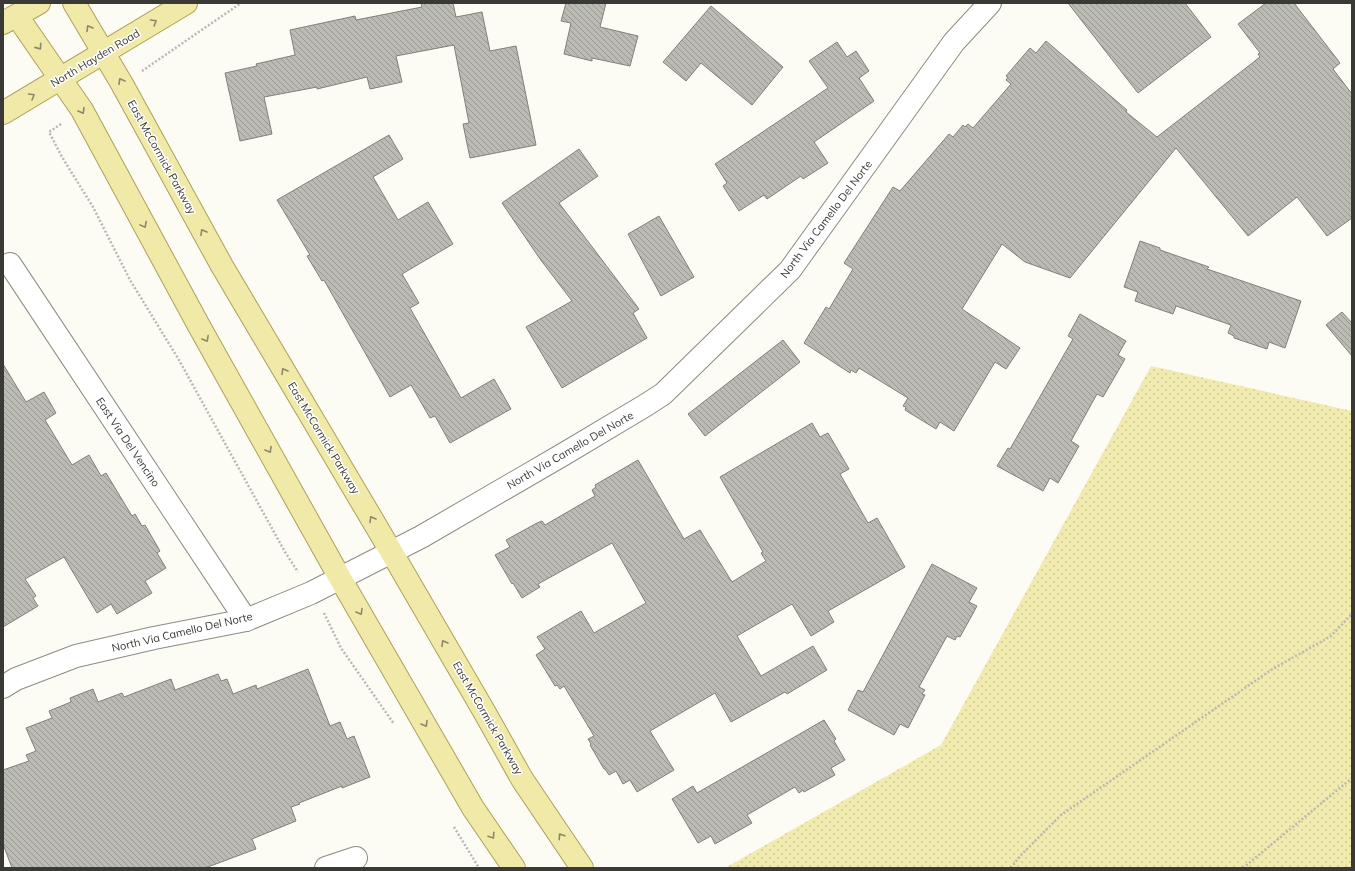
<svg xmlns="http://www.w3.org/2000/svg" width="1355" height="871" font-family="Mulish,sans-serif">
<defs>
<pattern id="grass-dots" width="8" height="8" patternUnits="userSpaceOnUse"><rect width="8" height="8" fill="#f1ebaf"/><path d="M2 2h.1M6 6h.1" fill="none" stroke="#cfca97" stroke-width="1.8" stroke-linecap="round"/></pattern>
<pattern id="building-back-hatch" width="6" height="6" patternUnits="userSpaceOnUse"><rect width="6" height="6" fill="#bbbbb4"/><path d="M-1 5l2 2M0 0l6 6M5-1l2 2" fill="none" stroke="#999993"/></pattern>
</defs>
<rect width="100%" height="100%" fill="#fcfcf5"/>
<!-- grass -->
<path fill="url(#grass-dots)" d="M1151,366L1352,411V868H725L941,745Z"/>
<!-- building -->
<g fill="url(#building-back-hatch)" stroke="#81817a">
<path d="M421,3H453L456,17L482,12L490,51L516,46L536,145L470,158L463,124L469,123L454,45L396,56L402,82L370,89L367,77L317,89V87L264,97L272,134L240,141L225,73L257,66L256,64L295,55L290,30L355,16L356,20L422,7Z"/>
<path d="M566,3H606L600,27L638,36L630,66L592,58V61L564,54L571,23L561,21Z"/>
<path d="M1068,3H1185L1211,37L1138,93Z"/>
<path d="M1266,3H1294L1340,63L1333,69L1352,94V218L1327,236L1297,197L1248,236L1176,148L1070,278L1025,262L1002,244L962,309L1020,348L1006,369L995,362L954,431L940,422L936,429L905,410L906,407L903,406L908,398L859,368L856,373L851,370L850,373L804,343L826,307L829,309L853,269L844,263L893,187L900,191L949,134L953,137L963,125L965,127L968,124L973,128L1011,84L1006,80L1008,77L1006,76L1030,48L1036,53L1046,41L1127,110L1126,112L1157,137L1260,57L1258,54L1260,53L1238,24Z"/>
<path d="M711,6L783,67L752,105L701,63L686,81L663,62Z"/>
<path d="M837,42L847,57L856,51L869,71L859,78L874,101L814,142L828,163L803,179L801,176L767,199L764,195L739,211L723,186L727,183L715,164L828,88L809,61Z"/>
<path d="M389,135L403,159L373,177L398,220L428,202L453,244L402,274L419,303L410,308L461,398L494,379L511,409L450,443L435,416L430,418L411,385L390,397L324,280L322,281L307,256L310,255L277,200Z"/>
<path d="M579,149L598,176L559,203L639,309L633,313L647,338L562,388L526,327L572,301L540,259L502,203Z"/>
<path d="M659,216L694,277L661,296L628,234Z"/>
<path d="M1140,241L1160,248V250L1209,267L1207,269L1301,301L1285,348L1269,342L1267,349L1234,338V336L1228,333L1231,325L1176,306L1173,314L1135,301L1138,292L1124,287Z"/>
<path d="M1342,312L1352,323V356L1326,325Z"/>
<path d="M1080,314L1126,341L1118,355L1125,359L1103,397L1097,394L1071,441L1079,446L1058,483L1050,478L1043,491L997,466L1008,448L1010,449L1073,339L1068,336Z"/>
<path d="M783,340L800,362L705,436L688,414Z"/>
<path d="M3,364L26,402L44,392L56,413L45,420L72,465L89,455L101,476L106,473L132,516L135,514L142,526L145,525L160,551L157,553L166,568L145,581L152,593L117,614L111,604L97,613L64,557L25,579L36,596L33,598L38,606L3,627Z"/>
<path d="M812,423L820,437L828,433L849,469L840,474L868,523L877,518L905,567L828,611L834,622L811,636L792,604L737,636L761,676L813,646L827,670L787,694L785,692L731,722L715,693L650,731L674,770L637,792L630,780L623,784L616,771L609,775L605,769H604L590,745L591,744L588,739L594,736L564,686L560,689L557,685L555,686L536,655L545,649L537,637L581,611L594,633L646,603L612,543L538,584L540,587L522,598L513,583L512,584L495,555L510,547L506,540L537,523L542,521L545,525L595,496L592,490L596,487L595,485L638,460L684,539L700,530L732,582L766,561L761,553L763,552L720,477Z"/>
<path d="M932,564L977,588L969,602L977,606L960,637L957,636L955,640L947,636L919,687L925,690L922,694L925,695L908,728L900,724L894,735L848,710L858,690L863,692Z"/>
<path d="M308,669L330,726L340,722L347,739L354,736L370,777L342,788V786L299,803L300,804L291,807L296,821L252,839L256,849L205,868H12L3,844V770L29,761L26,755L36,751L26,728L52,718L49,711L71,702L70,698L93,689L98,702L122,693L124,697L171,679L175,690L218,674L221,681L227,679L233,694L256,685L257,689Z"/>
<path d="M824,720L836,739L834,741L845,760L831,768L835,775L804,792L803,790L799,793L795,787L747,815L752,823L715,844L711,836L698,843L672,799L693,786L697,793Z"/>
</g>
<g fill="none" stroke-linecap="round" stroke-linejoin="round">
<defs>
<g id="minor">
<path d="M10,264L246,620"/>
<path d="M3,687L16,679L76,656L154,638L246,620L311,593L421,537L564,454L646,405L663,394L790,270L954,42L990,3"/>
<path d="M326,868L356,858"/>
</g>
<g id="major">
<path d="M74,3L122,84L222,266L392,553L485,713L522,779L582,868"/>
<path d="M17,16L82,110L199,326L340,578L473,808L514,868"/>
<path d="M3,23L39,3"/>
<path d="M3,113L186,3"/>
</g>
</defs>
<!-- minor casing -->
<use href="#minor" stroke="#8c8b85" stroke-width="24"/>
<!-- major casing -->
<use href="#major" stroke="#aaa25a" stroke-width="24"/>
<!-- path -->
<g stroke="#b8b8b2" stroke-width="2.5" stroke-dasharray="2 2" stroke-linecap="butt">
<path d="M142,71L241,3"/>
<path d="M61,124L49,132L62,157L93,207L130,280L179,360L285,552L298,572"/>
<path d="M324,613L341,648L394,724"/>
<path d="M454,827L479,868"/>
<path d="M1011,868L1020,856L1061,815L1271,670L1331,636L1352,614"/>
<path d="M1243,868L1352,778"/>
</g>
<!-- minor -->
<use href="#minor" stroke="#fff" stroke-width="22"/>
<!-- major -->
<use href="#major" stroke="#f1e9a7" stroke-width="22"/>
</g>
<!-- one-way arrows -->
<defs><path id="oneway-chevron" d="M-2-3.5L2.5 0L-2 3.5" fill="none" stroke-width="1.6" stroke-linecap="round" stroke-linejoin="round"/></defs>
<g stroke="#8c8869">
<use href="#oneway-chevron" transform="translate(154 22) rotate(-31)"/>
<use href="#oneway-chevron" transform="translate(89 28) rotate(-121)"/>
<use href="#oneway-chevron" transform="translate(39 47) rotate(55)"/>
<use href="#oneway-chevron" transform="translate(121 81) rotate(-120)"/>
<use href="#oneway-chevron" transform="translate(32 96) rotate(-30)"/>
<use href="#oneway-chevron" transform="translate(82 111) rotate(59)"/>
<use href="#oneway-chevron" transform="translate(144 225) rotate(62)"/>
<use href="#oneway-chevron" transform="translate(203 232) rotate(-119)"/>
<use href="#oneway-chevron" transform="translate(206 339) rotate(61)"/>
<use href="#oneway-chevron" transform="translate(284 371) rotate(-121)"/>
<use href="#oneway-chevron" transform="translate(269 450) rotate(61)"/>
<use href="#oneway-chevron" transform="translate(372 519) rotate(-121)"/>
<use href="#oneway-chevron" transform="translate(360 612) rotate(60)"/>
<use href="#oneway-chevron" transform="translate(444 643) rotate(-120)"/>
<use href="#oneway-chevron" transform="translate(425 724) rotate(60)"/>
<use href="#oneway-chevron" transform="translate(492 836) rotate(56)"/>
<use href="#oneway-chevron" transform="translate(561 836) rotate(-124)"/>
</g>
<g text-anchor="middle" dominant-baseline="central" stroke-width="3" stroke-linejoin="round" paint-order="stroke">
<!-- street labels -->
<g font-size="11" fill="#393936" stroke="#fff">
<text transform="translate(95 58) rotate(-31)">North Hayden Road</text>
<text transform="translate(162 157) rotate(61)">East McCormick Parkway</text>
<text transform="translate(826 219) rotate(-53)">North Via Camello Del Norte</text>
<text transform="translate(324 438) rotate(59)">East McCormick Parkway</text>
<text transform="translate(128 442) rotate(56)">East Via Del Vencino</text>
<text transform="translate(570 450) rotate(-30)">North Via Camello Del Norte</text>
<text transform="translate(182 632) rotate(-13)">North Via Camello Del Norte</text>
<text transform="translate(488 718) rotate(60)">East McCormick Parkway</text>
</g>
</g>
<!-- border -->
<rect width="1355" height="871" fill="none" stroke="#393936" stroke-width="8"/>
</svg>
